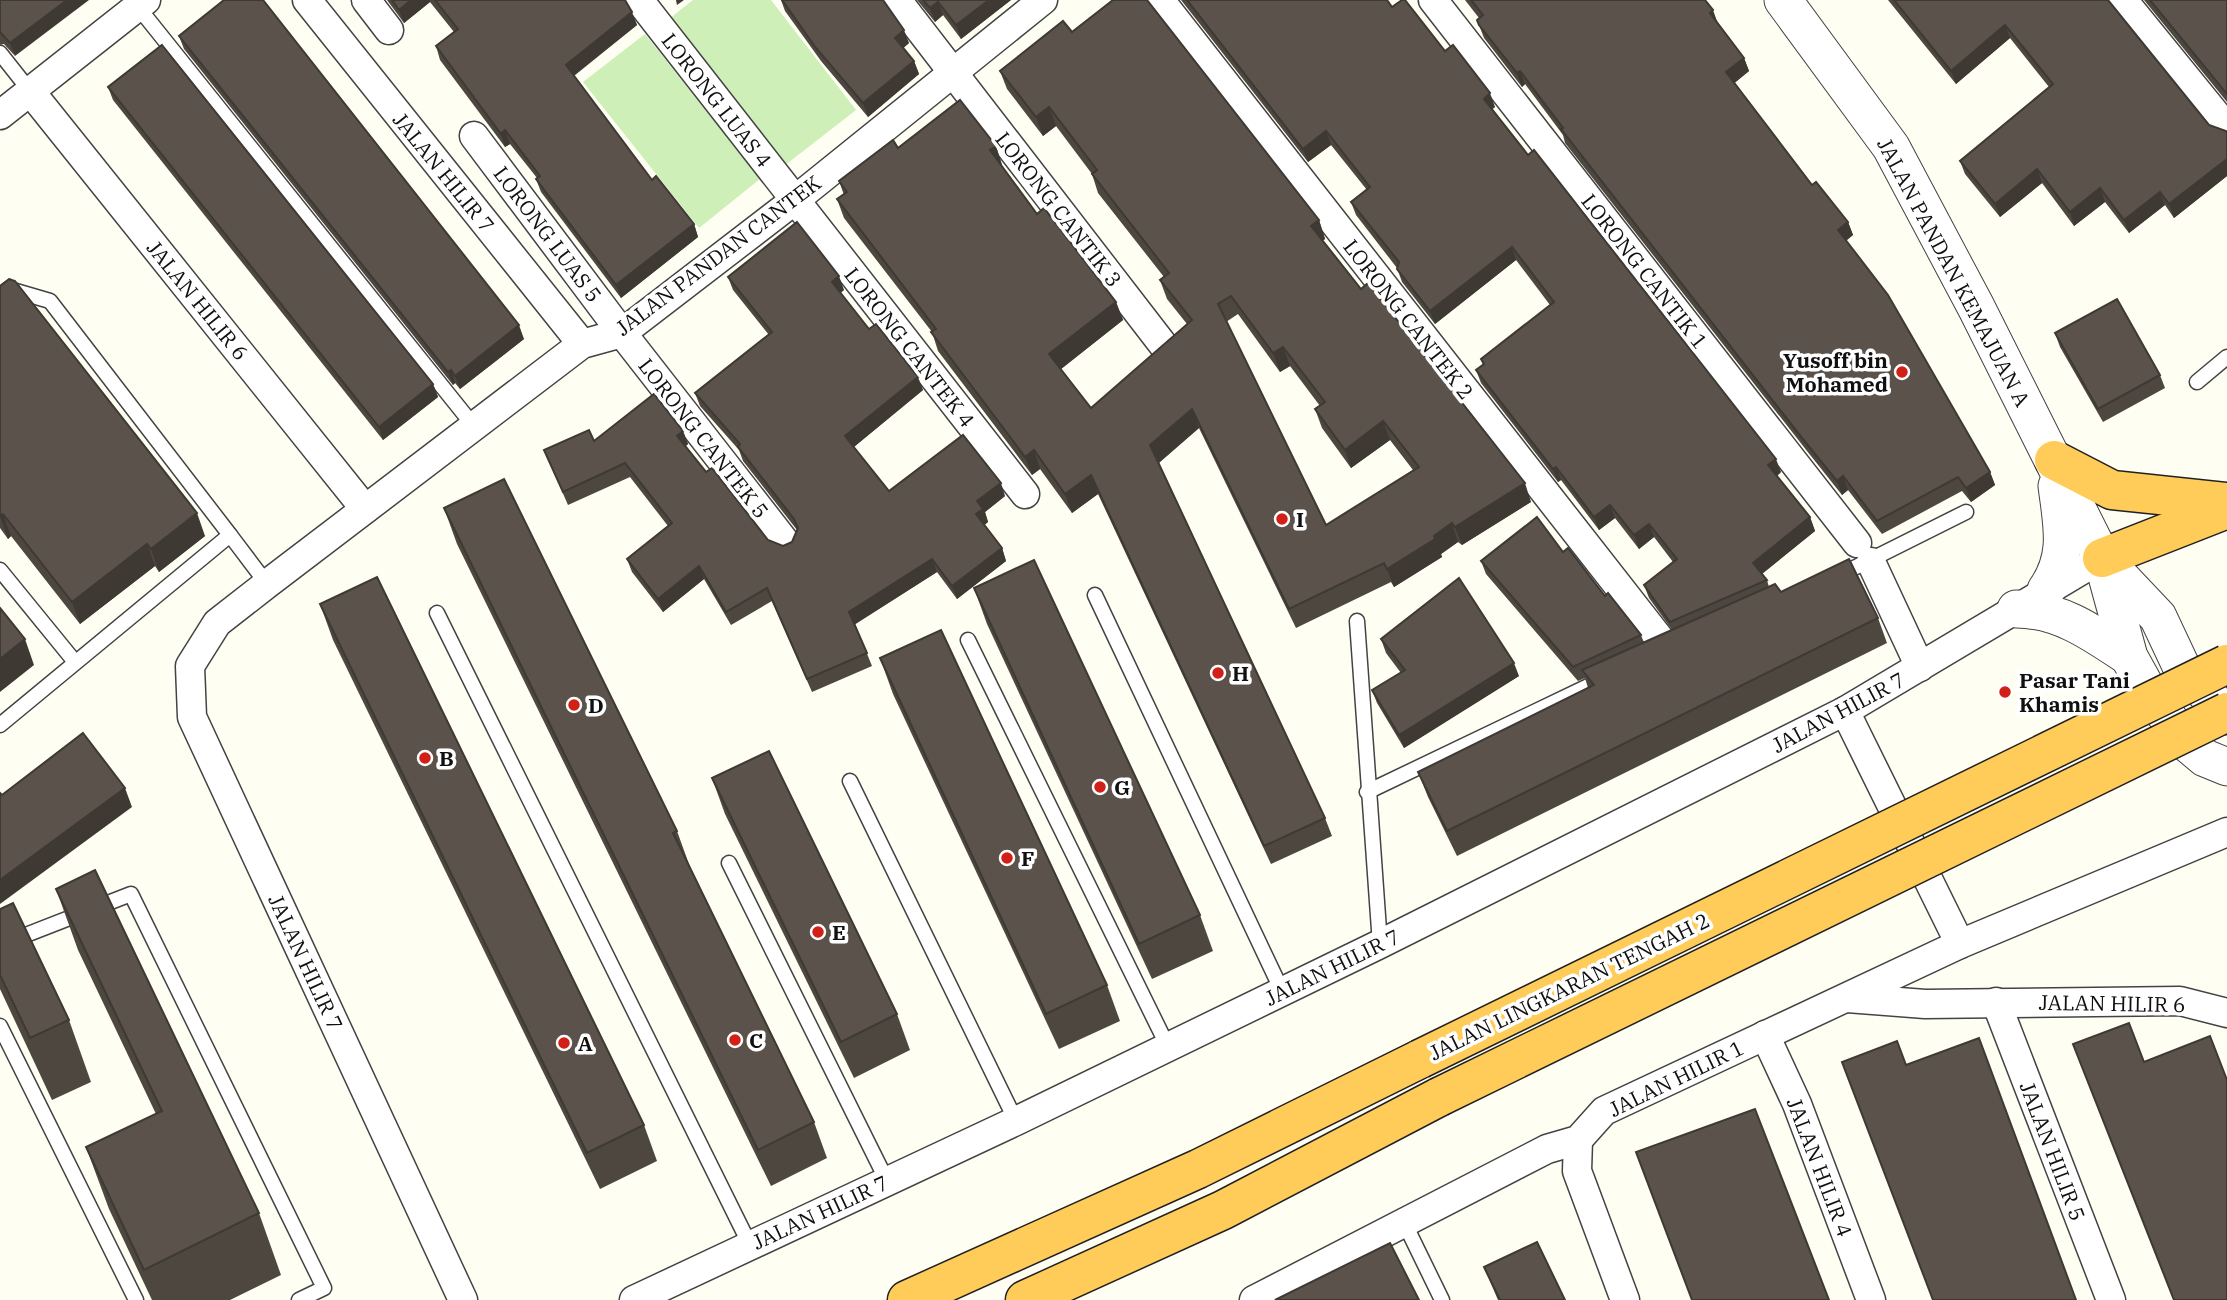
<svg xmlns="http://www.w3.org/2000/svg" width="2227" height="1300" font-family="'IBM Plex Serif',serif">
<rect width="100%" height="100%" fill="#fffef3"/>
<!-- green -->
<g fill="#ceefb7">
<path d="M693,0H771L856,110L784,166L669,19Z"/>
<path d="M645,34L760,179L699,228L583,82Z"/>
</g>
<g fill="none" stroke-linecap="round" stroke-linejoin="round">
<defs>
<g id="service">
<path d="M138,7L473,425"/>
<path d="M0,53L30,91"/>
<path d="M0,296L9,289L50,301L230,535L0,725"/>
<path d="M2197,382L2227,357"/>
<path d="M230,535L267,584"/>
<path d="M0,570L75,662"/>
<path d="M1836,577L1966,512"/>
<path d="M1095,595L1282,991"/>
<path d="M437,613L750,1245"/>
<path d="M1357,621L1380,944"/>
<path d="M968,640L1168,1047"/>
<path d="M850,781L1016,1121"/>
<path d="M1367,792L1603,679"/>
<path d="M729,863L887,1181"/>
<path d="M0,945L131,894L324,1288L299,1300"/>
<path d="M0,1026L136,1300"/>
<path d="M1404,1222L1442,1300"/>
</g>
<g id="minor">
<path d="M307,0L582,344"/>
<path d="M366,0L389,30"/>
<path d="M639,0L1025,494"/>
<path d="M897,0L1164,346"/>
<path d="M1160,0L1659,638"/>
<path d="M1433,0L1857,543"/>
<path d="M2123,0L2227,128"/>
<path d="M30,91L365,509"/>
<path d="M0,115L146,0"/>
<path d="M474,136L622,333L786,543"/>
<path d="M1871,562L1920,667"/>
<path d="M1845,711L1960,944"/>
<path d="M1847,998L1925,1004L2180,1001L2227,1013"/>
<path d="M1996,1002L2111,1300"/>
<path d="M1765,1035L1797,1104L1871,1300"/>
<path d="M1578,1140L1577,1171L1625,1300"/>
<path d="M463,1300L192,717L190,666L217,623L267,584L582,344L622,333L795,200L1043,0"/>
<path d="M634,1300L1016,1121L1380,944L1845,711L2102,558"/>
<path d="M1254,1300L1547,1149L1578,1140L1604,1111L1960,944L2227,832"/>
</g>
<g id="tertiary">
<path d="M1783,0L1891,147L1976,307L2102,558L2129,657L2149,693L2187,743L2205,758L2227,767"/>
<path d="M2105,561L2158,617L2181,666L2227,716"/>
<path d="M2046,590C2070,556 2062,525 2057,486"/>
<path d="M2016,609C2060,609 2093,633 2129,657"/>
</g>
<g id="trunk">
<path d="M2054,460L2112,490L2227,502"/>
<path d="M2102,558L2227,509"/>
<path d="M907,1300L1198,1169L1420,1059"/>
<path d="M1025,1300L1223,1210L1439,1097"/>
</g>
</defs>
<!-- service casing -->
<use href="#service" stroke="#434343" stroke-width="17"/>
<!-- minor casing -->
<use href="#minor" stroke="#434343" stroke-width="31"/>
<!-- tertiary casing -->
<use href="#tertiary" stroke="#434343" stroke-width="39"/>
<!-- trunk casing -->
<use href="#trunk" stroke="#212121" stroke-width="41"/>
<!-- service -->
<use href="#service" stroke="#fff" stroke-width="14"/>
<!-- minor -->
<use href="#minor" stroke="#fff" stroke-width="28"/>
<!-- tertiary -->
<use href="#tertiary" stroke="#fff" stroke-width="37"/>
<!-- trunk -->
<use href="#trunk" stroke="#ffcc5a" stroke-width="38"/>
<defs>
<g id="trunk-bridge">
<path d="M1420,1059L2227,664"/>
<path d="M1439,1097L2227,712"/>
</g>
</defs>
<!-- trunk-bridge casing -->
<use href="#trunk-bridge" stroke="#212121" stroke-width="41" stroke-linecap="butt"/>
<!-- trunk-bridge -->
<use href="#trunk-bridge" stroke="#ffcc5a" stroke-width="38"/>
</g>
<!-- wall -->
<g fill="#4d4740" fill-rule="evenodd">
<path d="M0,0L15,56L4,44L0,45Z"/>
<path d="M387,0H625L637,25L574,76L652,180L694,224L698,237L621,298L541,192L536,179L537,178L510,144L505,147L440,60L436,46L454,32L430,2L404,23Z"/>
<path d="M781,0H883L909,43L903,48L914,61L919,74L868,117L821,61L785,11Z"/>
<path d="M917,0H1011L961,39L943,15L935,22Z"/>
<path d="M1181,0H1387L1392,7L1445,51L1495,107L1492,109L1781,472L1777,476L1810,517L1815,531L1762,574L1767,580L1769,587L1781,592L1878,618L1887,643L1457,856L1428,797L1418,772L1588,688L1585,678L1578,681L1486,574L1481,561L1563,552L1641,635L1644,643L1672,630L1649,598L1644,585L1673,562L1654,537L1639,549L1615,518L1599,530L1561,480L1558,482L1481,383L1476,370L1483,365L1481,359L1550,305L1516,260L1435,324L1402,282L1397,268L1356,215L1351,202L1367,190L1331,145L1308,162Z"/>
<path d="M1465,0H1705L1718,24L1744,58L1749,71L1734,83L1812,185L1848,222L1853,235L1846,241L1990,472L1995,485L1971,502L1962,491L1882,534L1848,490L1842,495L1807,451L1565,143L1563,135L1525,84L1522,87L1484,38L1479,25V18Z"/>
<path d="M1888,0H2108L2209,125L2227,133V176L2174,218L2165,205L2129,233L2105,202L2074,226L2042,183L2000,217L1965,174L1960,161L2049,87L2010,38L1956,84Z"/>
<path d="M2144,0H2227V102Z"/>
<path d="M1072,32L1319,220L1325,239L1322,241L1531,502L1462,545L1458,542L1441,554L1442,557L1394,587L1391,582L1296,628L1199,428L1159,463L1325,818L1332,836L1271,864L1098,494L1072,513L1040,469L1032,475L938,351L932,332L844,218L837,199L844,195L839,181L898,148L996,146L1002,165L1001,166L1037,214L1116,302L1123,320L1061,369L1091,408L1187,324L1167,299L1160,280L1164,277L1098,193L1092,174L1056,126L1043,136L1007,89L1000,71ZM1238,314L1280,372L1290,366L1320,406L1315,409L1322,428L1351,468L1390,440L1413,470L1326,525L1226,322Z"/>
<path d="M179,36L524,339L460,389L455,383L453,385L184,49Z"/>
<path d="M108,87L433,384L438,397L383,440L113,100Z"/>
<path d="M728,277L844,290L840,293L869,329L923,390L854,447L889,491L1005,496L985,512L988,522L984,525L1002,548L1006,561L957,599L937,572L855,624L872,666L812,692L772,601L731,625L704,579L663,612L632,572L627,559L668,526L630,477L568,505L544,450L594,441L683,431L688,444L686,446L706,472L768,540L783,546L792,542L797,530L743,461L739,450L700,406L695,393L769,335L733,290Z"/>
<path d="M0,286L205,536L159,572L155,566L80,624L11,536L8,539L0,528Z"/>
<path d="M2055,333L2160,375L2165,388L2103,422L2060,347Z"/>
<path d="M444,508L677,831L690,867L814,1122L827,1158L771,1186L457,544Z"/>
<path d="M974,588L1200,915L1213,951L1152,979L987,624Z"/>
<path d="M320,604L644,1125L657,1161L600,1189L333,640Z"/>
<path d="M1381,639L1519,676L1404,748L1377,703L1372,690L1401,673L1386,653Z"/>
<path d="M880,658L1107,985L1120,1021L1059,1049L893,694Z"/>
<path d="M712,778L897,1014L910,1050L854,1078L725,814Z"/>
<path d="M56,889L259,1213L281,1275L230,1300H152L109,1209L86,1147L156,1114L78,950Z"/>
<path d="M0,909L69,1020L91,1082L52,1100L0,989Z"/>
<path d="M1484,1267L1565,1300H1498Z"/>
</g>
<!-- shaded-wall -->
<g fill="#3f3934">
<path d="M67,0H89L15,56L10,43Z"/>
<path d="M411,0H430V2L404,23L399,10Z"/>
<path d="M676,0H684L677,5Z"/>
<path d="M989,0H1011L961,39L956,25Z"/>
<path d="M938,2L943,15L935,22L930,8Z"/>
<path d="M1713,10L1718,24L1710,13Z"/>
<path d="M632,12L637,25L570,78L566,65Z"/>
<path d="M2005,25L2010,38L1956,84L1951,71Z"/>
<path d="M904,30L909,43L900,51L895,38Z"/>
<path d="M1744,58L1749,71L1731,86L1726,72Z"/>
<path d="M914,61L919,74L868,117L863,103Z"/>
<path d="M1520,71L1525,84L1522,87L1517,73Z"/>
<path d="M1490,93L1495,107L1489,112L1484,99Z"/>
<path d="M1049,107L1056,126L1043,136L1036,117Z"/>
<path d="M505,130L510,144L505,147L501,134Z"/>
<path d="M1326,131L1331,145L1308,162L1303,149Z"/>
<path d="M996,146L1002,165L996,169L990,150Z"/>
<path d="M2227,159V176L2174,218L2169,204Z"/>
<path d="M2037,169L2042,183L2000,217L1995,204Z"/>
<path d="M2100,188L2105,202L2074,226L2070,212Z"/>
<path d="M2160,192L2165,205L2129,233L2124,220Z"/>
<path d="M1319,220L1325,239L1317,245L1311,226Z"/>
<path d="M1848,222L1853,235L1842,243L1838,230Z"/>
<path d="M694,224L698,237L621,298L616,285Z"/>
<path d="M1512,247L1516,260L1435,324L1430,311Z"/>
<path d="M839,276L844,290L837,296L832,282Z"/>
<path d="M1116,302L1123,320L1056,373L1049,354Z"/>
<path d="M519,325L524,339L460,389L455,376Z"/>
<path d="M1283,347L1290,366L1280,372L1273,353Z"/>
<path d="M451,370L455,383L453,385L448,372Z"/>
<path d="M918,377L923,390L850,450L845,436Z"/>
<path d="M433,384L438,397L383,440L379,427Z"/>
<path d="M1192,409L1199,428L1157,464L1150,445Z"/>
<path d="M1383,421L1390,440L1351,468L1345,450Z"/>
<path d="M683,431L688,444L682,449L677,436Z"/>
<path d="M1034,450L1040,469L1032,475L1025,457Z"/>
<path d="M1776,459L1781,472L1773,479L1768,465Z"/>
<path d="M1556,467L1561,480L1558,482L1553,469Z"/>
<path d="M1990,472L1995,485L1971,502L1966,488Z"/>
<path d="M1091,475L1098,494L1072,513L1065,494Z"/>
<path d="M1843,476L1848,490L1842,495L1837,481Z"/>
<path d="M1001,483L1005,496L985,512L988,522L981,528L976,514L977,501Z"/>
<path d="M1525,483L1531,502L1462,545L1455,527Z"/>
<path d="M1610,505L1615,518L1599,530L1594,517Z"/>
<path d="M197,513L205,536L159,572L151,549Z"/>
<path d="M3,514L11,536L8,539L0,516Z"/>
<path d="M1810,517L1815,531L1758,577L1753,563Z"/>
<path d="M1452,523L1458,542L1441,554L1442,557L1394,587L1387,569Z"/>
<path d="M1649,524L1654,537L1639,549L1634,535Z"/>
<path d="M147,544L155,566L80,624L72,602Z"/>
<path d="M1002,548L1006,561L957,599L952,586Z"/>
<path d="M932,559L937,572L854,625L849,612Z"/>
<path d="M699,566L704,579L663,612L658,599Z"/>
<path d="M25,639L34,665L0,692V659Z"/>
<path d="M1514,663L1519,676L1404,748L1399,735Z"/>
<path d="M125,788L132,807L0,904V880Z"/>
</g>
<!-- building -->
<g fill="#5a524b" stroke="#3f3934" stroke-width="2" fill-rule="evenodd">
<path d="M0,0H67L10,43L0,32Z"/>
<path d="M224,0H263L519,325L455,376L451,370L448,372L179,36Z"/>
<path d="M392,0H411L399,10Z"/>
<path d="M435,0H625L632,12L566,65L652,180L656,176L694,224L616,285L536,179L540,176L505,130L501,134L436,46L458,29Z"/>
<path d="M782,0H883L904,30L895,38L914,61L863,103L816,48Z"/>
<path d="M923,0H989L956,25L938,2L930,8Z"/>
<path d="M1113,0H1147L1319,220L1311,226L1361,289L1368,283L1525,483L1455,527L1452,523L1434,536L1435,539L1387,569L1384,563L1289,609L1192,409L1150,445L1325,818L1264,846L1091,475L1065,494L1034,450L1025,457L931,332L936,329L837,199L847,192L839,181L893,140L898,148L960,100L996,146L990,150L1037,214L1044,208L1116,302L1049,354L1091,408L1192,320L1160,280L1169,273L1092,174L1097,170L1049,107L1036,117L1000,71L1063,21L1072,32ZM1231,296L1273,353L1283,347L1325,402L1315,409L1345,450L1383,421L1419,467L1326,525L1218,304Z"/>
<path d="M1187,0H1387L1392,7L1402,0H1405L1445,51L1453,45L1490,93L1484,99L1528,155L1534,150L1776,459L1768,465L1810,517L1753,563L1767,580L1670,622L1644,585L1677,559L1649,524L1634,535L1610,505L1594,517L1556,467L1553,469L1476,370L1484,364L1481,359L1554,302L1512,247L1430,311L1397,269L1399,262L1351,202L1370,187L1326,131L1303,149Z"/>
<path d="M1471,0H1705L1713,10L1710,13L1744,58L1726,72L1812,185L1816,182L1848,222L1838,230L1888,295L1990,472L1966,488L1958,477L1877,521L1843,476L1837,481L1802,438L1561,129L1563,128L1520,71L1517,73L1479,25L1477,20L1483,15Z"/>
<path d="M1894,0H2108L2209,125L2226,131L2227,133V159L2169,204L2160,192L2124,220L2100,188L2070,212L2037,169L1995,204L1960,161L2053,84L2005,25L1951,71Z"/>
<path d="M2150,0H2227V94Z"/>
<path d="M162,45L433,384L379,427L108,87Z"/>
<path d="M797,222L839,276L832,282L869,329L876,324L918,377L845,436L889,491L963,435L1001,483L977,501L983,509L976,514L1002,548L952,586L932,559L849,612L867,653L807,679L767,588L726,612L699,566L658,599L627,559L672,523L625,463L563,492L544,450L589,430L594,441L654,394L683,431L677,436L706,472L712,468L768,540L783,546L792,542L798,528L794,519L738,447L740,444L695,393L772,332L728,277Z"/>
<path d="M9,279L15,281L197,513L151,549L147,544L72,602L3,514L0,516V286Z"/>
<path d="M2117,299L2160,375L2098,409L2055,333Z"/>
<path d="M504,479L677,831L673,833L814,1122L758,1150L444,508Z"/>
<path d="M1537,517L1563,552L1568,548L1605,596L1608,593L1641,635L1573,667L1481,561Z"/>
<path d="M1849,559L1878,618L1447,831L1418,772L1594,685L1582,670L1775,584L1781,592Z"/>
<path d="M1034,560L1200,915L1139,944L974,588Z"/>
<path d="M377,577L644,1125L587,1153L320,604Z"/>
<path d="M1459,578L1514,663L1399,735L1372,690L1405,670L1381,639Z"/>
<path d="M0,608L25,639L0,659Z"/>
<path d="M941,630L1107,985L1046,1014L880,658Z"/>
<path d="M83,733L125,788L0,880V793L2,795Z"/>
<path d="M769,751L897,1014L841,1042L712,778Z"/>
<path d="M95,870L259,1213L144,1270L86,1147L162,1111L56,889Z"/>
<path d="M13,903L69,1020L30,1038L0,975V909Z"/>
<path d="M2129,1023L2144,1062L2210,1036L2227,1080V1300H2174L2073,1044Z"/>
<path d="M1979,1038L2076,1300H1933L1842,1062L1897,1041L1906,1065Z"/>
<path d="M1755,1109L1829,1300H1692L1636,1152Z"/>
<path d="M1537,1242L1565,1300H1500L1484,1267Z"/>
<path d="M1390,1243L1419,1300H1275Z"/>
</g>
<!-- markers -->
<g fill="#d12017" stroke="#fff" stroke-width="2.5">
<circle cx="1902" cy="372" r="7"/>
<circle cx="1282" cy="519" r="7"/>
<circle cx="1218" cy="673" r="7"/>
<circle cx="2005" cy="692" r="7"/>
<circle cx="574" cy="705" r="7"/>
<circle cx="425" cy="758" r="7"/>
<circle cx="1100" cy="787" r="7"/>
<circle cx="1007" cy="858" r="7"/>
<circle cx="818" cy="932" r="7"/>
<circle cx="735" cy="1040" r="7"/>
<circle cx="564" cy="1043" r="7"/>
</g>
<g text-anchor="middle" dominant-baseline="central" stroke-width="7" stroke-linejoin="round" paint-order="stroke">
<!-- street labels -->
<g font-size="21" fill="#101010" stroke="#fff">
<text transform="translate(717 100) rotate(52)">LORONG LUAS 4</text>
<text transform="translate(444 172) rotate(51)">JALAN HILIR 7</text>
<text transform="translate(1059 209) rotate(52)">LORONG CANTIK 3</text>
<text transform="translate(548 234) rotate(53)">LORONG LUAS 5</text>
<text transform="translate(718 255) rotate(-37)">JALAN PANDAN CANTEK</text>
<text transform="translate(1645 271) rotate(52)">LORONG CANTIK 1</text>
<text transform="translate(1954 272) rotate(62)">JALAN PANDAN KEMAJUAN A</text>
<text transform="translate(198 300) rotate(51)">JALAN HILIR 6</text>
<text transform="translate(1409 319) rotate(52)">LORONG CANTEK 2</text>
<text transform="translate(910 347) rotate(52)">LORONG CANTEK 4</text>
<text transform="translate(704 438) rotate(52)">LORONG CANTEK 5</text>
<text transform="translate(1838 712) rotate(-28)">JALAN HILIR 7</text>
<text transform="translate(306 962) rotate(65)">JALAN HILIR 7</text>
<text transform="translate(1332 967) rotate(-26)">JALAN HILIR 7</text>
<text transform="translate(1569 986) rotate(-26)">JALAN LINGKARAN TENGAH 2</text>
<text transform="translate(2112 1003) rotate(1)">JALAN HILIR 6</text>
<text transform="translate(1676 1078) rotate(-26)">JALAN HILIR 1</text>
<text transform="translate(2053 1151) rotate(69)">JALAN HILIR 5</text>
<text transform="translate(1820 1167) rotate(69)">JALAN HILIR 4</text>
<text transform="translate(820 1212) rotate(-25)">JALAN HILIR 7</text>
</g>
<!-- poi labels -->
<g font-size="21" font-weight="bold" fill="#101010" stroke="#fff" text-anchor="start">
<text x="1888" y="360" text-anchor="end">Yusoff bin<tspan x="1888" dy="24">Mohamed</tspan></text>
<text x="1296" y="519">I</text>
<text x="1232" y="673">H</text>
<text x="2019" y="680">Pasar Tani<tspan x="2019" dy="24">Khamis</tspan></text>
<text x="588" y="705">D</text>
<text x="439" y="758">B</text>
<text x="1114" y="787">G</text>
<text x="1021" y="858">F</text>
<text x="832" y="932">E</text>
<text x="749" y="1040">C</text>
<text x="578" y="1043">A</text>
</g>
</g>
</svg>
